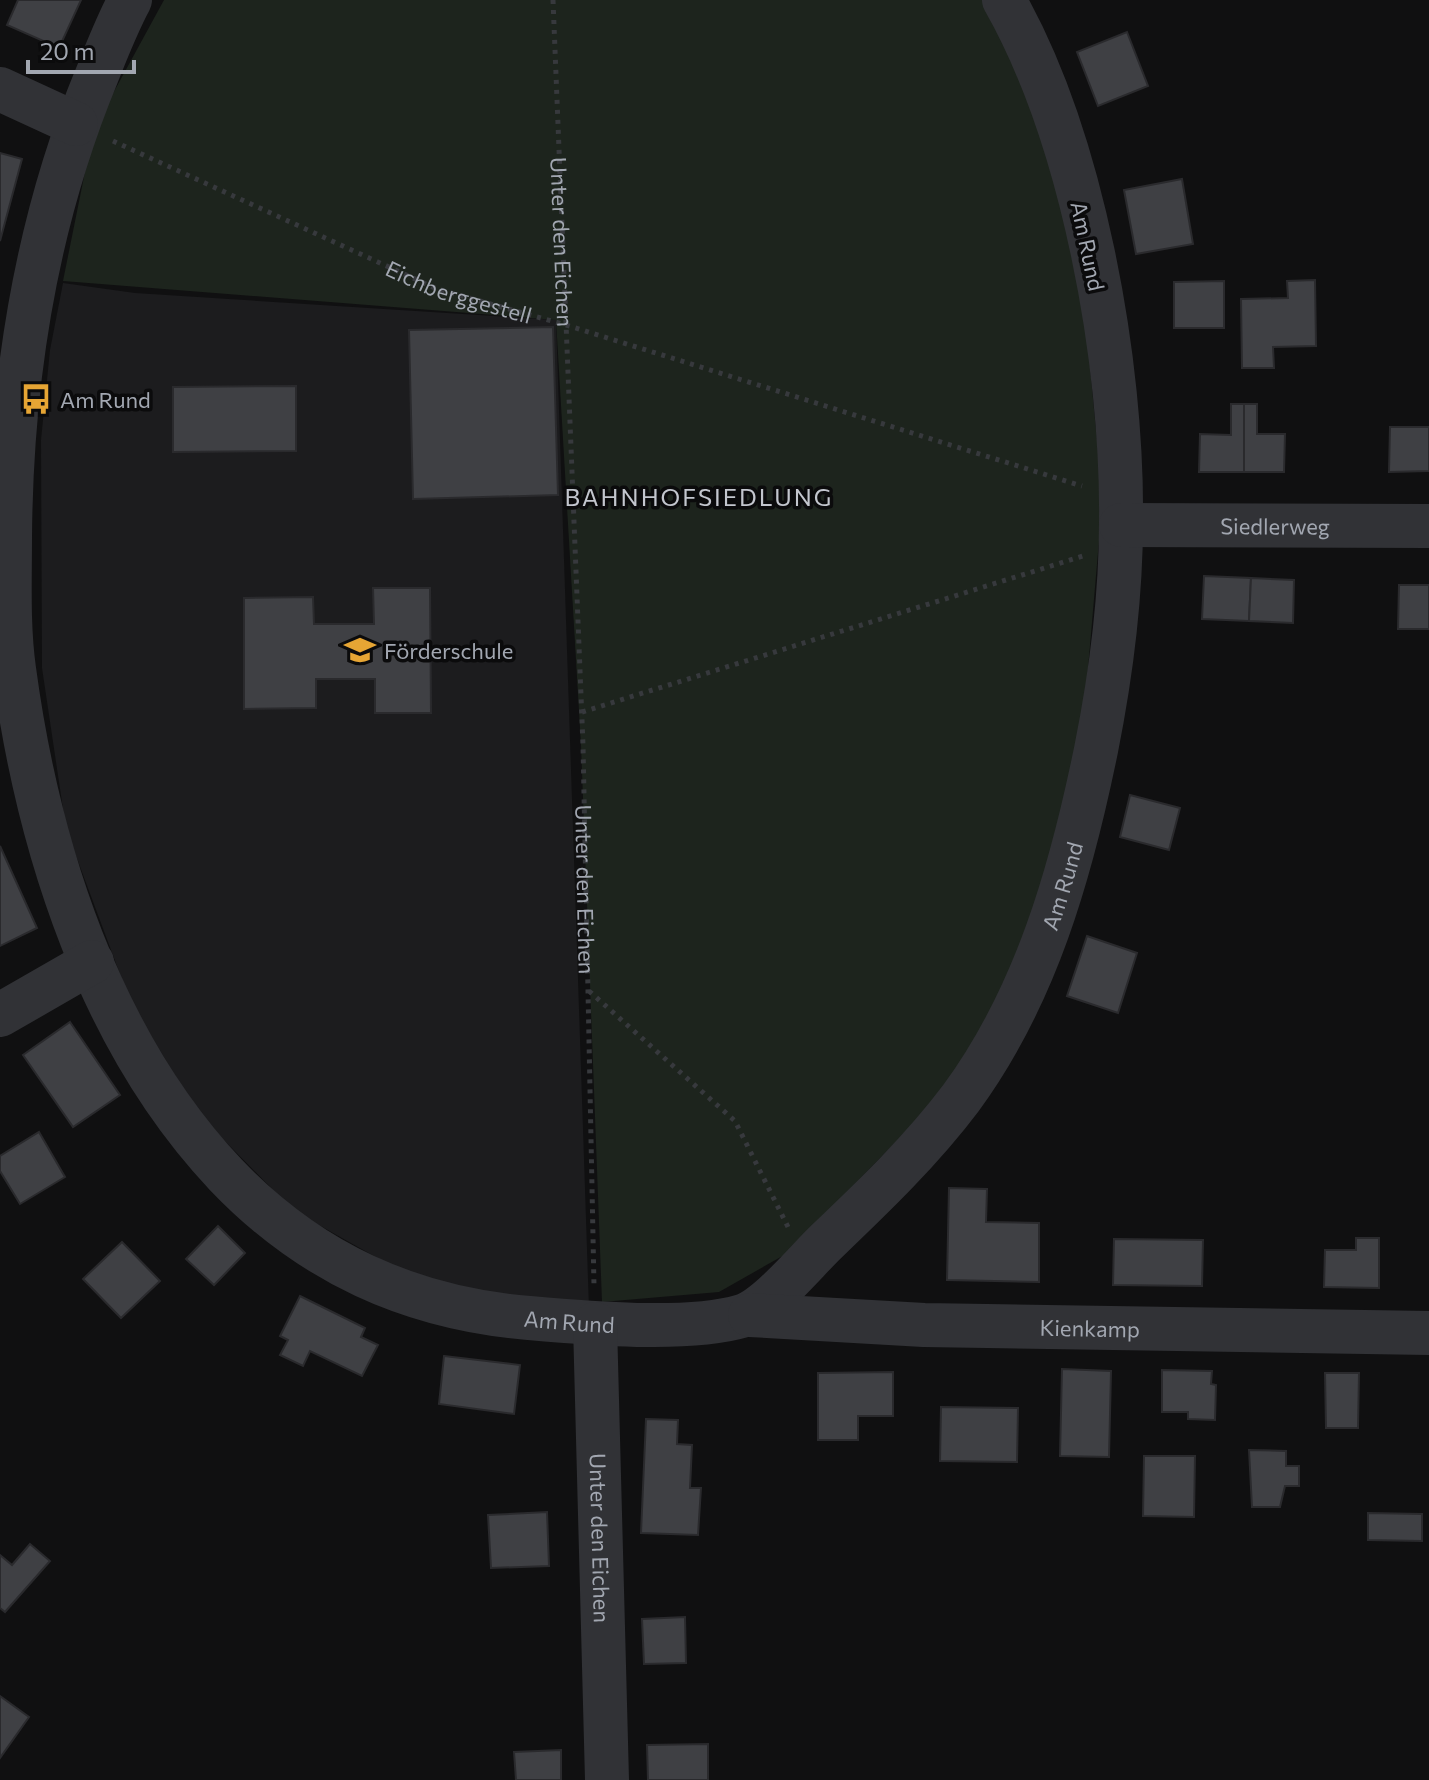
<svg xmlns="http://www.w3.org/2000/svg" width="1429" height="1780" font-family="Commissioner,sans-serif">
<rect width="100%" height="100%" fill="#101011"/>
<!-- built -->
<path fill="#1c1c1e" d="M63,283L135,293L556,320L589,1309L422,1283L294,1211L199,1115L130,1001L66,829L42,668L41,440L50,350Z"/>
<!-- green -->
<path fill="#1d241d" d="M164,0H982L1008,44L1059,187L1086,325L1099,462L1100,529L1084,715L1038,905L1009,975L971,1048L928,1109L786,1254L719,1292L602,1302L581,745L556,320L63,281L89,152L105,108Z"/>
<!-- building -->
<g fill="#3f4044" stroke="#2a2a2d" stroke-width="2">
<path d="M18,0H81L59,48L7,25Z"/>
<path d="M1127,32L1148,86L1098,106L1077,52Z"/>
<path d="M0,153L22,159L0,241Z"/>
<path d="M1182,179L1193,244L1136,254L1124,190Z"/>
<path d="M1315,280L1316,346L1273,347L1274,368H1242L1241,299L1288,298L1287,281Z"/>
<path d="M1224,281V328H1174V282Z"/>
<path d="M553,327L558,495L413,499L409,330Z"/>
<path d="M296,386V451L173,452V387Z"/>
<path d="M1231,404H1244V472H1199L1200,434L1231,435Z"/>
<path d="M1244,404H1257V434H1285L1284,472H1244Z"/>
<path d="M1390,427H1429V471L1389,472Z"/>
<path d="M1204,576L1251,578L1249,621L1202,619Z"/>
<path d="M1251,578L1294,580L1293,623L1249,621Z"/>
<path d="M1399,585H1429V629H1398Z"/>
<path d="M373,588H430L431,713H375V679H316V708L244,709V598L313,597L314,624H374Z"/>
<path d="M1130,795L1180,808L1169,850L1120,837Z"/>
<path d="M0,846L37,928L0,946Z"/>
<path d="M1087,936L1137,953L1118,1013L1067,996Z"/>
<path d="M70,1022L120,1095L73,1127L23,1055Z"/>
<path d="M39,1132L65,1177L20,1204L0,1171V1156Z"/>
<path d="M949,1188L987,1189L986,1222L1039,1223V1282L947,1280Z"/>
<path d="M218,1226L245,1253L214,1285L186,1259Z"/>
<path d="M1356,1238H1379V1288L1324,1287L1325,1250H1356Z"/>
<path d="M1114,1239L1203,1240L1202,1286L1113,1285Z"/>
<path d="M122,1242L160,1281L121,1318L83,1279Z"/>
<path d="M300,1296L365,1328L361,1337L378,1345L362,1376L310,1351L303,1366L280,1355L288,1340L280,1336Z"/>
<path d="M444,1356L520,1365L514,1414L439,1404Z"/>
<path d="M1062,1369L1111,1371L1109,1457L1060,1456Z"/>
<path d="M1162,1370L1212,1371L1211,1384L1216,1385L1215,1420L1188,1419V1412H1162Z"/>
<path d="M893,1372V1416H858V1440H818V1373Z"/>
<path d="M1325,1373H1359L1358,1428H1326Z"/>
<path d="M941,1407L1018,1408L1017,1462L940,1461Z"/>
<path d="M646,1419L678,1420L677,1444L692,1445L690,1488H701L698,1535L641,1533Z"/>
<path d="M1249,1450L1286,1451V1466H1299V1486H1285L1280,1507H1252Z"/>
<path d="M1144,1456H1195L1194,1517L1143,1516Z"/>
<path d="M547,1512L549,1566L491,1568L488,1515Z"/>
<path d="M1368,1513L1422,1514V1541L1368,1540Z"/>
<path d="M30,1544L50,1561L5,1612L0,1608V1555L12,1565Z"/>
<path d="M685,1617L686,1663L644,1664L642,1619Z"/>
<path d="M0,1696L29,1717L0,1758Z"/>
<path d="M708,1744V1780H648L647,1745Z"/>
<path d="M561,1750V1780H516L514,1752Z"/>
</g>
<g fill="none" stroke-linecap="round" stroke-linejoin="round">
<!-- path -->
<g stroke="#37393d" stroke-width="5" stroke-dasharray="4 6" stroke-linecap="butt">
<path id="s1" d="M553,0L583,745L594,1286"/>
<path id="s2" d="M113,141L437,289L566,325L1082,486"/>
<path d="M582,712L1083,556"/>
<path d="M589,991L735,1121L788,1227"/>
</g>
<!-- minor -->
<g stroke="#313236" stroke-width="44">
<path id="s3" d="M130,0C117,24 107,50 97,75C36,222 11,379 10,538C10,581 8,626 14,669C38,848 100,1042 226,1175C310,1263 410,1308 529,1318C586,1323 688,1332 742,1316C768,1308 805,1262 827,1241C873,1197 922,1150 961,1098C1036,996 1071,872 1096,750C1111,675 1121,599 1121,522C1123,362 1083,139 1004,0"/>
<path d="M0,89L76,124"/>
<path id="s4" d="M1121,525L1429,526"/>
<path d="M0,1015L92,962"/>
<path id="s5" d="M750,1315L924,1325L1429,1333"/>
<path id="s6" d="M595,1324L607,1780"/>
</g>
</g>
<!-- icons -->
<defs>
<symbol id="bus-bare" viewBox="-9 -9 18 18"><path d="M-5-6H5V4H4V6H2V4H-2V6H-4V4H-5ZM-3.5-4V0h7V-4ZM-3.5 1.2v1.5H-2V1.2ZM2 1.2v1.5H3.5V1.2Z" fill="#e6a534" stroke="#0b0b0c" stroke-width="2.5" paint-order="stroke"/></symbol>
<symbol id="school-bare" viewBox="-9 -9 18 18"><path d="M0-5L7-2L0 1L-7-2ZM-4 1L0 2.5L4 1V4Q0 6-4 4Z" fill="#e6a534" stroke="#0b0b0c" stroke-width="2.5" paint-order="stroke"/></symbol>
</defs>
<g fill-rule="evenodd">
<use href="#bus-bare" x="14" y="377" width="44" height="44"/>
<use href="#school-bare" x="338" y="628" width="44" height="44"/>
</g>
<g text-anchor="middle" dominant-baseline="central" stroke-width="7" stroke-linejoin="round" paint-order="stroke">
<!-- street labels -->
<g font-size="22" fill="#a2a7b1" stroke="#0b0b0c">
<text stroke="none"><textPath href="#s1" startOffset="242">Unter den Eichen</textPath></text>
<text transform="translate(1088 246) rotate(78)">Am Rund</text>
<text stroke="none"><textPath href="#s2" startOffset="378">Eichberggestell</textPath></text>
<text stroke="none"><textPath href="#s4" startOffset="154">Siedlerweg</textPath></text>
<text stroke="none"><textPath href="#s3" startOffset="2348">Am Rund</textPath></text>
<text stroke="none"><textPath href="#s1" startOffset="890">Unter den Eichen</textPath></text>
<text stroke="none"><textPath href="#s3" startOffset="1628">Am Rund</textPath></text>
<text stroke="none"><textPath href="#s5" startOffset="340">Kienkamp</textPath></text>
<text stroke="none"><textPath href="#s6" startOffset="214">Unter den Eichen</textPath></text>
</g>
<!-- poi labels -->
<g font-size="22" fill="#a2a7b1" stroke="#0b0b0c" text-anchor="start">
<text x="60" y="399">Am Rund</text>
<text x="384" y="650">Förderschule</text>
</g>
<!-- neighbourhood labels -->
<g font-size="24" letter-spacing="2" fill="#c3c6ce" stroke="#0b0b0c">
<text x="699" y="496">BAHNHOFSIEDLUNG</text>
</g>
</g>
<!-- scale -->
<path d="M28 60v12h106v-12" fill="none" stroke="#a2a7b1" stroke-width="4"/>
<text x="40" y="60" font-size="24" fill="#a2a7b1" stroke="#0b0b0c" stroke-width="6" paint-order="stroke">20 m</text>
</svg>
